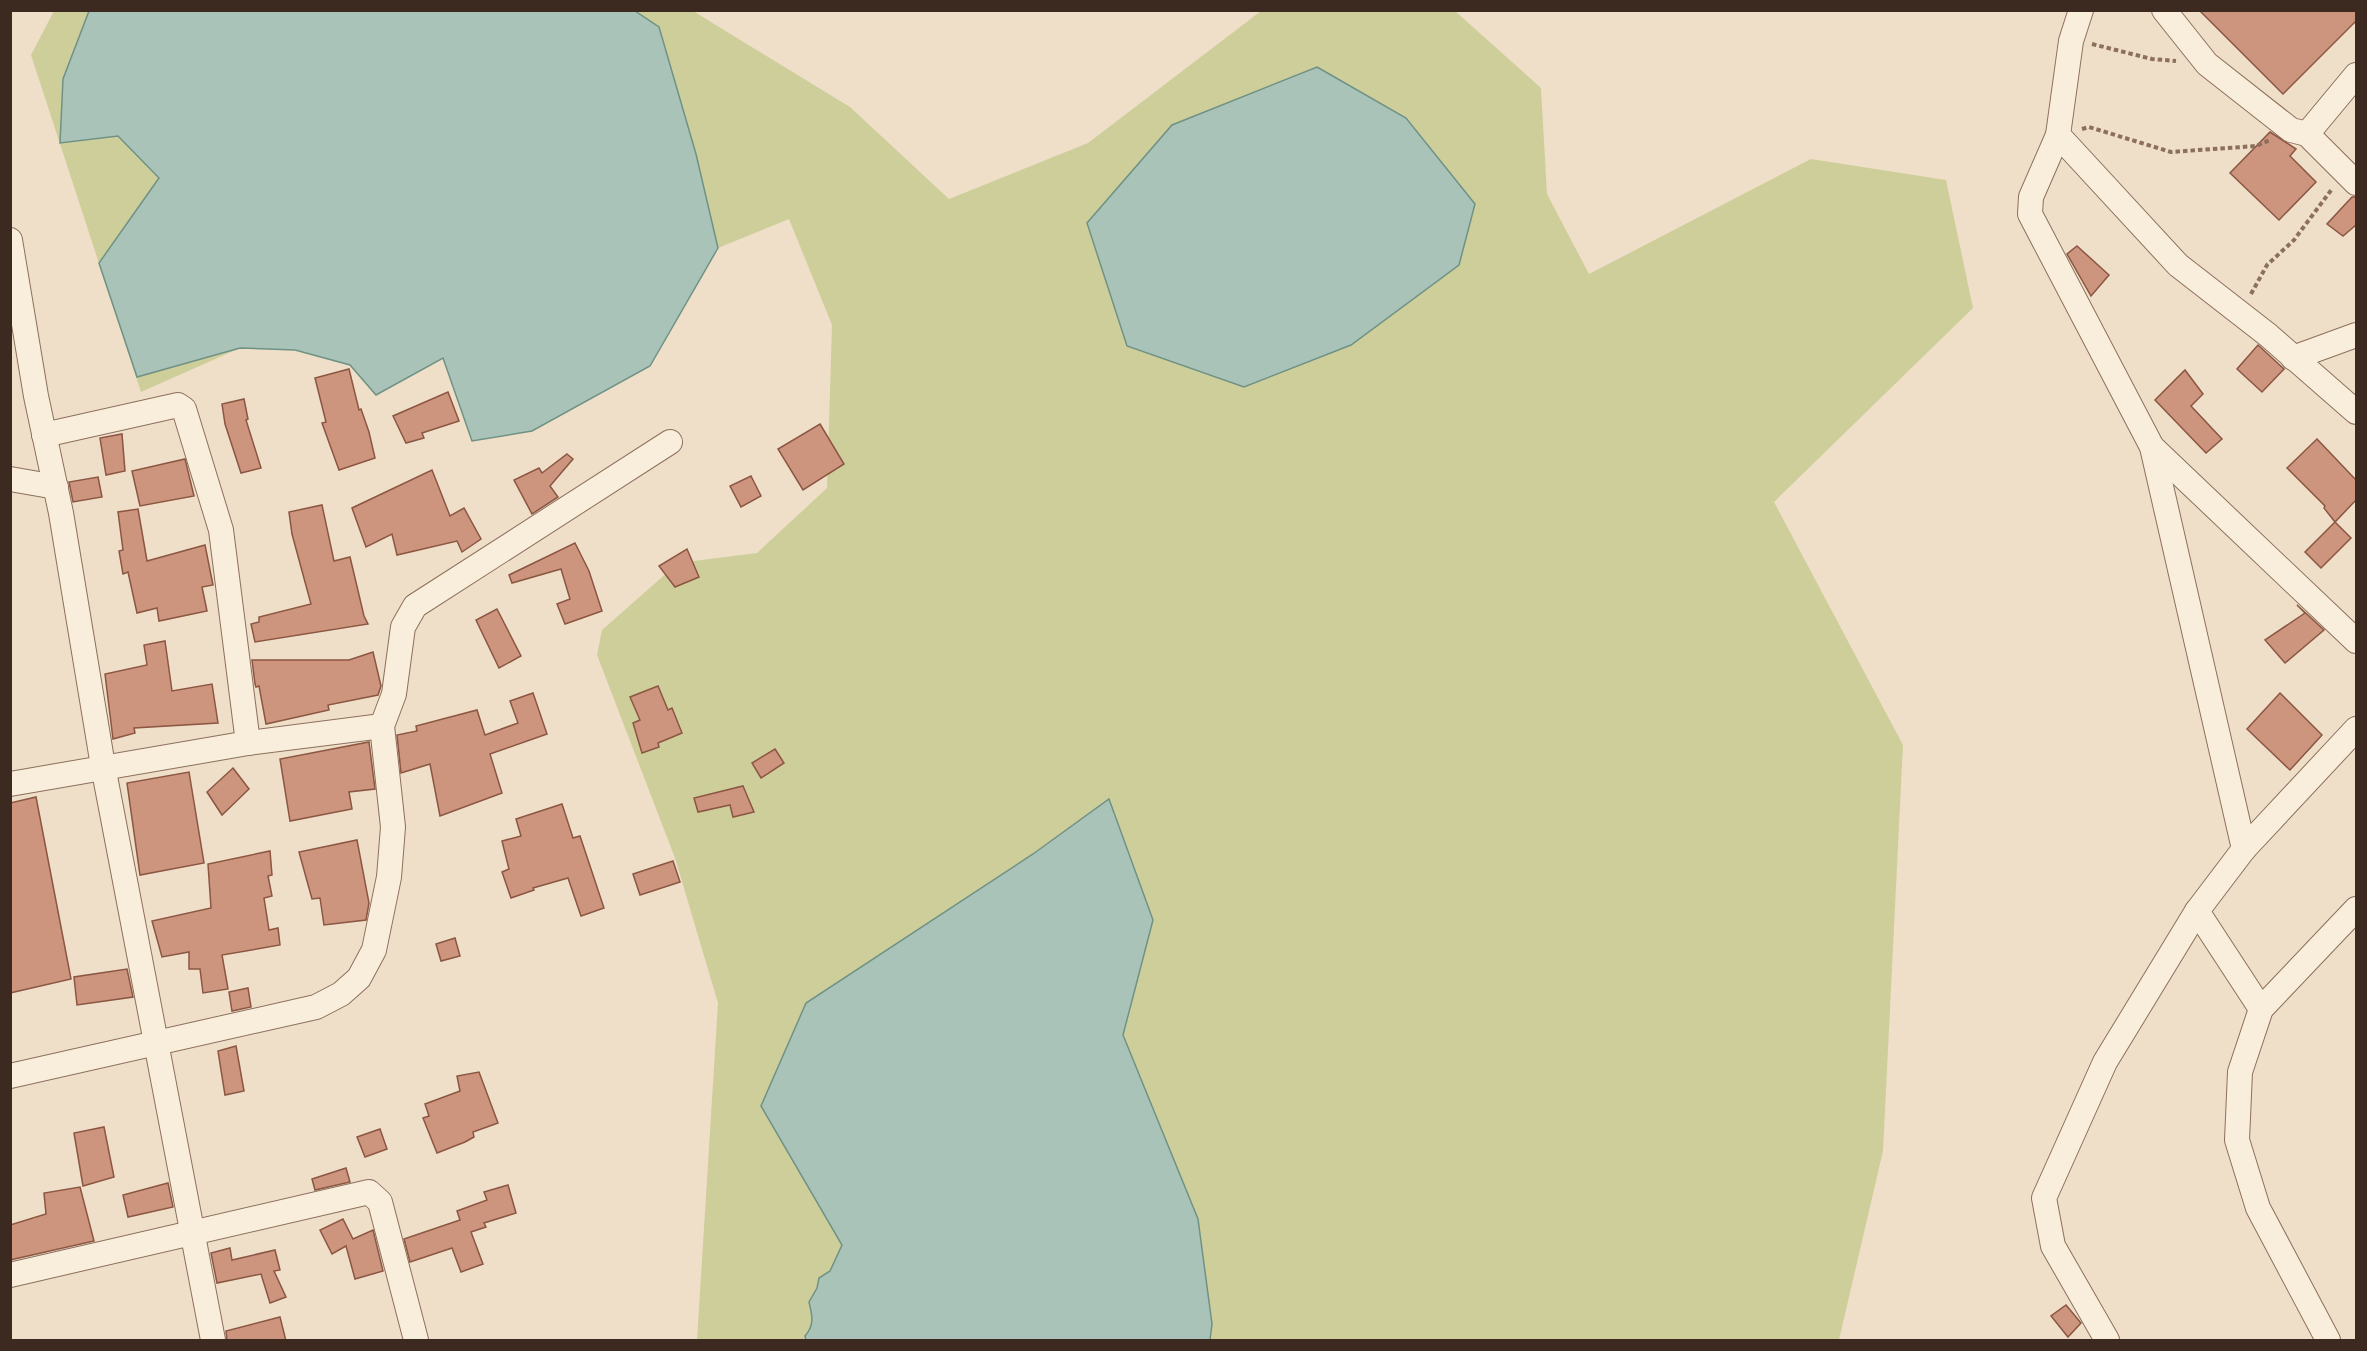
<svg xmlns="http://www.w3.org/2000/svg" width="2367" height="1351" font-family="Bitter,serif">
<rect width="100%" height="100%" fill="#efdfc8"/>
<!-- green -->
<path fill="#cece9b" d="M54,11H693L850,107L949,199L1088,143L1261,11H1455L1541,88L1547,194L1589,274L1811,159L1946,180L1973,308L1774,502L1903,745L1883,1151L1839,1340H697L718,1003L675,858L597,655L602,630L678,563L757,553L827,488L832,325L789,219L718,248L650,366L532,431L472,441L443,358L376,395L350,365L295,350L240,348L141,392L31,55Z"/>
<!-- water -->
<g fill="#a9c3b8" stroke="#6f9285" stroke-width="1.5">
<path d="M89,11H635L659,27L696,154L718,248L650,366L532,431L472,441L443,358L376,395L350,365L295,350L240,348L137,377L99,263L159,178L118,136L60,143L63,79Z"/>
<path d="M1317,67L1406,118L1475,204L1459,265L1351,345L1244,387L1127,346L1087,223L1172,125Z"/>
<path d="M1109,799L1153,920L1123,1035L1198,1219L1212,1324L1210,1340H806L805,1336C815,1325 812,1315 809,1302L817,1288L819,1278L830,1271L842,1245L761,1106L806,1003L1033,854Z"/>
</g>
<!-- building -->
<g fill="#cd957e" stroke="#8b5642" stroke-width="1.5">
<path d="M2199,10H2356V21L2283,94Z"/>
<path d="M2270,132L2296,149L2290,156L2316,182L2279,220L2230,173Z"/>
<path d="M2352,197H2356V225L2343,236L2327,224Z"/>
<path d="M2077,246L2109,275L2091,296L2067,254Z"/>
<path d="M2258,345L2284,369L2262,392L2237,369Z"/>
<path d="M349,369L359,410L361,409L369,432L375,458L339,470L322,423L326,422L315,378Z"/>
<path d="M2185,370L2203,394L2191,406L2222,439L2206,453L2155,400Z"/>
<path d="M448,392L459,421L422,433L424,438L406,443L393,416Z"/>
<path d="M244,399L248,419L246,420L261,468L241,473L225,424L222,404Z"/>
<path d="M820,424L844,464L803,490L778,449Z"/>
<path d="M122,434L125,471L106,475L100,438Z"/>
<path d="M2317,439L2356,480V500L2335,522L2324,508L2325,506L2287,468Z"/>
<path d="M567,454L573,459L550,486L558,497L532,514L514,480L539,468L542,473Z"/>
<path d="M185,459L194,496L140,506L132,471Z"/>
<path d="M432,470L450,516L464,508L481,539L462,552L457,541L397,555L392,534L366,547L352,508Z"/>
<path d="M751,476L761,496L741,507L730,486Z"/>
<path d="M98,477L102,497L73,502L69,482Z"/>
<path d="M322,505L334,561L350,557L364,616L368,624L255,642L251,624L259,622V617L311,604L292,534L289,512Z"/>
<path d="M138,509L147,561L205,545L213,585L202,587L207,611L159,621L157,608L137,613L128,572L123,574L119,551L123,550L118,512Z"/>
<path d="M2335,522L2351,538L2321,568L2305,552Z"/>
<path d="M575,543L589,571L602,611L565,624L557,604L570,599L561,569L512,583L509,575Z"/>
<path d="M687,549L699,577L675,587L659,566Z"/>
<path d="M2297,605L2324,630L2285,663L2265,640L2305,613Z"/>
<path d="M497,609L521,656L499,668L476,620Z"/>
<path d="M165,641L172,691L212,684L218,723L134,728L135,733L113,739L105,674L147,665L144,645Z"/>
<path d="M373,652L381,686L378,695L328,705L329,710L266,724L259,686L256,687L255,684L252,660H349Z"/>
<path d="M658,686L668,710L672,708L682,733L658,743L659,747L642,753L633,723L640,720L630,697Z"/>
<path d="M533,693L547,734L490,754L502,793L440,816L430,764L401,773L397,735L417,731L416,726L477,710L485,735L518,723L510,701Z"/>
<path d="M2280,693L2322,735L2290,770L2247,729Z"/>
<path d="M369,742L375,789L349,792L352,809L290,821L280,759Z"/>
<path d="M775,749L784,763L761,778L752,763Z"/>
<path d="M233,768L249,789L222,815L207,792Z"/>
<path d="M189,772L204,863L140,875L127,783Z"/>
<path d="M743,786L754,812L733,817L730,805L698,812L694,798Z"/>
<path d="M36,797L71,979L10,993V803Z"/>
<path d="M562,804L573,838L580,836L604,908L581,916L568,878L533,888L534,890L511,898L502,872L509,869L502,841L521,836L516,819Z"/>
<path d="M357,840L369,903L366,920L324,925L320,898L312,899L299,852Z"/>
<path d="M270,851L272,875L268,876L272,896L264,898L269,930L278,928L280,945L222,955L228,989L203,993L200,969H189V952L162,957L152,921L211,908L208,864Z"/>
<path d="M673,861L680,882L640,895L633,874Z"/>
<path d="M455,938L460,956L441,961L436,944Z"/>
<path d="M127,969L133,997L77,1005L74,977Z"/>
<path d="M248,988L251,1007L232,1011L229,992Z"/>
<path d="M236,1046L244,1091L225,1095L218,1051Z"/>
<path d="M479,1072L498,1123L473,1132L474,1137L465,1142L437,1153L423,1118L429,1116L425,1104L460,1091L457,1076Z"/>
<path d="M104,1127L114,1177L83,1186L74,1133Z"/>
<path d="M380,1129L387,1149L365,1157L357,1137Z"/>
<path d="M346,1168L350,1182L315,1190L312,1179Z"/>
<path d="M168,1183L173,1207L128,1217L123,1195Z"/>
<path d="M508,1185L516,1213L484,1223L486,1227L471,1232L483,1264L461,1272L452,1248L410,1262L404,1239L460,1220L457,1211L487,1200L484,1192Z"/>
<path d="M80,1187L94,1241L10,1260V1225L46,1214L44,1193Z"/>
<path d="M343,1219L353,1239L373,1230L383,1271L355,1279L346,1246L332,1254L320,1230Z"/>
<path d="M230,1248L232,1260L275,1250L280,1270L274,1271L286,1297L270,1303L261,1274L217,1283L211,1253Z"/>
<path d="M2066,1305L2081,1323L2068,1337L2051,1316Z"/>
<path d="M280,1317L286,1341H227L226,1331Z"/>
</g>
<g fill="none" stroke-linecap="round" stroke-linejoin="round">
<defs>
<g id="minor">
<path d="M2081,10L2071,41L2058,135L2178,265L2268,335L2356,412"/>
<path d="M2164,10L2207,64L2291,130L2307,134L2356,183"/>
<path d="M2307,134L2356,75"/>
<path d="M2058,135L2031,197L2030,214L2152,447L2244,849"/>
<path d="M10,240L36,396L61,513L103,766L213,1340"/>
<path d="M2293,358L2356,335"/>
<path d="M44,435L178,405L184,409L221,530L248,743"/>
<path d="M2152,447L2356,641"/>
<path d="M10,479L56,487"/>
<path d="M10,784L248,743L382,726"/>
<path d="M2197,911L2261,1009"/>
<path d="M10,1076L316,1007L341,994L359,978L374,950L389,877L393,827L382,726L394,694L403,627L415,606L670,442"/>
<path d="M10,1275L369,1192L380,1202L416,1340"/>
<path d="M2107,1340L2053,1246L2044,1198L2105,1062L2197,911L2244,849L2356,729"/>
<path d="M2328,1340L2258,1208L2237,1140L2240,1072L2261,1009L2356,909"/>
</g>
</defs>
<!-- minor casing -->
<use href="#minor" stroke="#8c705c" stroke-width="26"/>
<!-- path -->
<g stroke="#8c705c" stroke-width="4" stroke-dasharray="4.5 3" stroke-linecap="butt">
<path d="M2092,44L2152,59L2176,61"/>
<path d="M2082,129L2089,127L2171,152L2256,146L2270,140"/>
<path d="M2251,294L2267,265L2294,240L2332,189"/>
</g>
<!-- minor -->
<use href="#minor" stroke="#f9eddc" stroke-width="24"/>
</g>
<!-- border -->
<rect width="2367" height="1351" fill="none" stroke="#3c2a20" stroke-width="24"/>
</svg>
